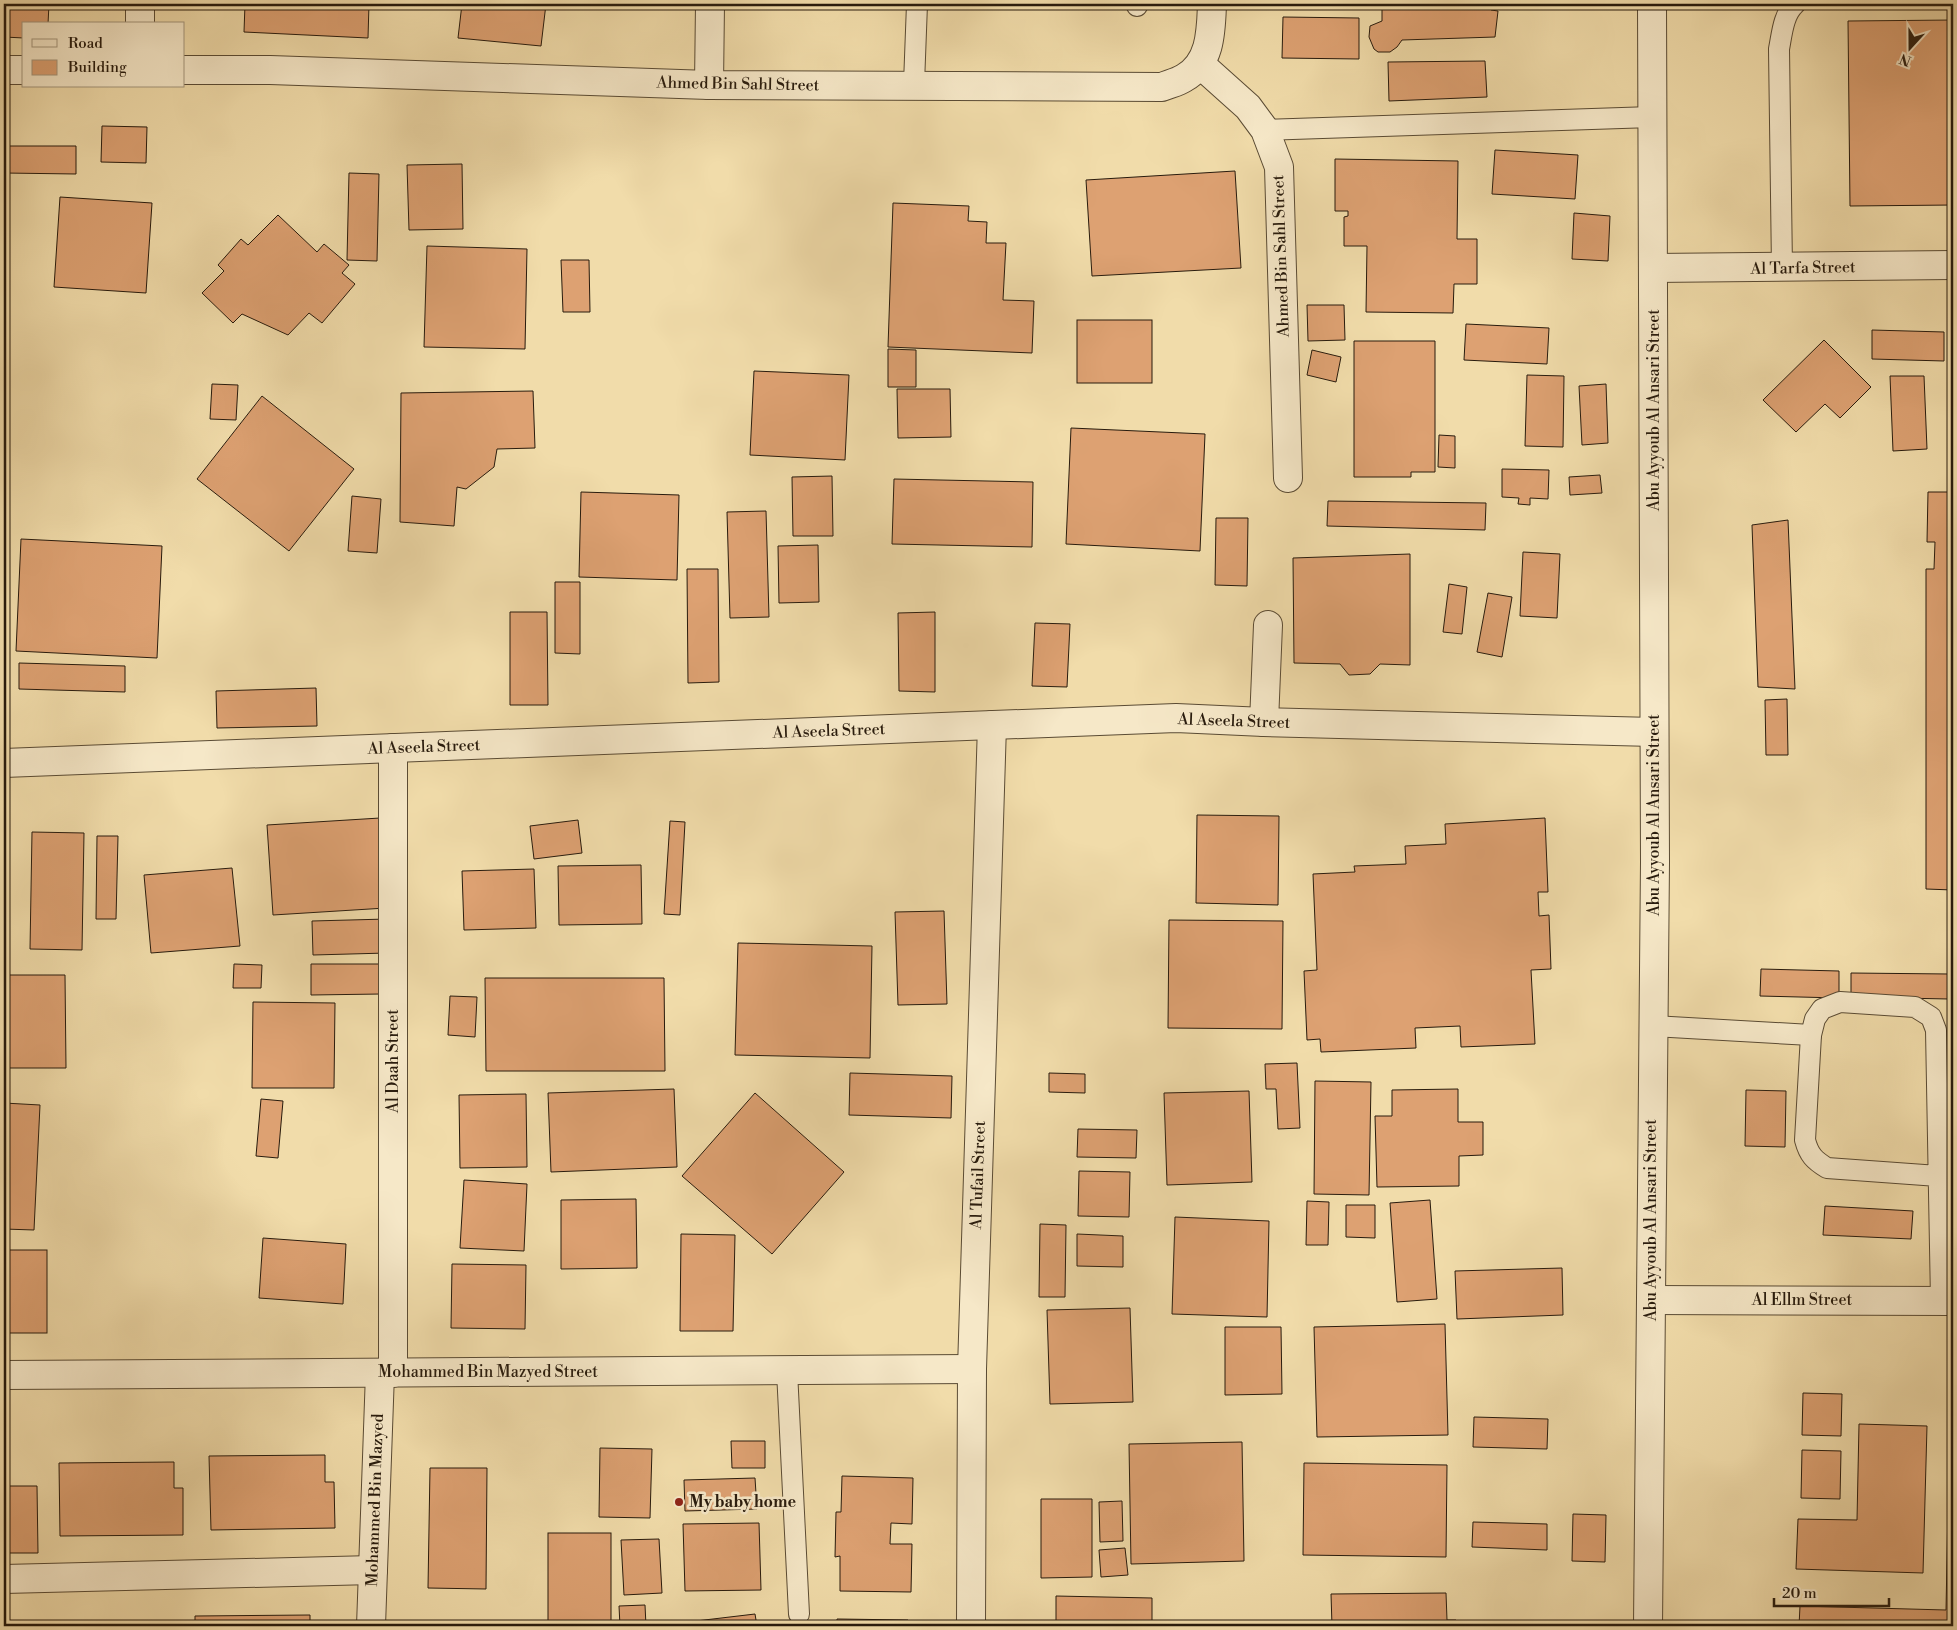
<svg xmlns="http://www.w3.org/2000/svg" width="1957" height="1630" font-family="'Libre Bodoni',serif">
<rect width="100%" height="100%" fill="#f1dcaa"/>
<filter id="stains"><feTurbulence type="fractalNoise" baseFrequency=".004" numOctaves="4"/><feColorMatrix values="0 0 0 0 .2 0 0 0 0 .09 0 0 0 0 .02 0 0 0 .5 -.17"/></filter>
<radialGradient id="worn" r=".72"><stop offset=".6" stop-color="#630" stop-opacity="0"/><stop offset="1" stop-color="#630" stop-opacity=".3"/></radialGradient>
<!-- building -->
<g fill="#dda172" stroke="#281b0d">
<path d="M4,4H49L48,24H24V38L4,37Z"/>
<path d="M245,4H369L368,38L244,32Z"/>
<path d="M462,4H546L541,46L458,38Z"/>
<path d="M1378,4H1492L1491,10L1498,11L1495,37L1402,40L1397,47L1390,52H1378L1374,49L1369,37L1370,26L1382,21V7Z"/>
<path d="M1283,17L1359,18V59L1282,58Z"/>
<path d="M1953,20V205L1850,206L1848,21Z"/>
<path d="M1485,61L1487,97L1389,101L1388,62Z"/>
<path d="M102,126L147,127L146,163L101,162Z"/>
<path d="M4,146H76V174L4,173Z"/>
<path d="M1495,150L1578,155L1575,199L1492,194Z"/>
<path d="M1335,159L1458,161L1457,239H1477V284H1454L1453,313L1366,312L1367,246H1344V217L1348,216V211H1335Z"/>
<path d="M462,164L463,229L409,230L407,165Z"/>
<path d="M1235,171L1241,268L1092,276L1086,180Z"/>
<path d="M349,173L379,174L377,261L347,260Z"/>
<path d="M60,197L152,203L146,293L54,287Z"/>
<path d="M893,203L969,206L968,221L987,222L986,243H1006L1003,300L1034,301L1032,353L888,347Z"/>
<path d="M1574,213L1610,216L1608,261L1572,259Z"/>
<path d="M278,215L317,252L324,244L349,265L342,273L355,284L322,323L309,313L288,335L242,314L233,323L202,293L224,271L218,265L241,239L248,245Z"/>
<path d="M427,246L527,249L525,349L424,347Z"/>
<path d="M561,260H589L590,312H563Z"/>
<path d="M1307,305H1344L1345,340L1308,341Z"/>
<rect x="1077" y="320" width="75" height="63"/>
<path d="M1466,324L1549,328L1547,364L1464,360Z"/>
<path d="M1872,330L1944,332V361L1872,359Z"/>
<path d="M1824,340L1871,387L1840,418L1825,404L1796,432L1763,400Z"/>
<path d="M1354,341H1435V472H1411V477H1354Z"/>
<path d="M888,349L916,350V387H888Z"/>
<path d="M1312,350L1341,357L1336,382L1307,375Z"/>
<path d="M754,371L849,375L845,460L750,455Z"/>
<path d="M1527,375L1564,376L1563,447L1525,446Z"/>
<path d="M1890,376H1924L1927,449L1893,451Z"/>
<path d="M212,384L238,385L236,420L210,419Z"/>
<path d="M1606,384L1608,443L1582,445L1579,386Z"/>
<path d="M897,389H950L951,437L898,438Z"/>
<path d="M533,391L535,448L497,449L494,467L466,489L457,487L454,526L400,522L401,393Z"/>
<path d="M262,396L354,469L289,551L197,479Z"/>
<path d="M1071,428L1205,434L1200,551L1066,544Z"/>
<path d="M1439,435L1455,436V468L1438,467Z"/>
<path d="M1502,469L1549,470L1548,499L1530,498V505L1518,504L1519,498L1502,497Z"/>
<path d="M1600,475L1602,493L1570,495L1569,477Z"/>
<path d="M832,476L833,536H793L792,477Z"/>
<path d="M894,479L1033,482L1032,547L892,544Z"/>
<path d="M581,492L679,495L677,580L579,577Z"/>
<path d="M1928,492H1953V890L1926,889V569H1934L1935,542H1927Z"/>
<path d="M352,496L381,499L377,553L348,551Z"/>
<path d="M1328,501L1486,503L1485,530L1327,526Z"/>
<path d="M766,511L769,617L730,618L727,512Z"/>
<path d="M1216,518H1248L1247,586L1215,585Z"/>
<path d="M1788,520L1795,689L1758,687L1752,525Z"/>
<path d="M21,539L162,546L157,658L16,651Z"/>
<path d="M818,545L819,602L779,603L778,546Z"/>
<path d="M1523,552L1560,554L1557,618L1520,616Z"/>
<path d="M1410,554V665L1380,664L1370,674L1349,675L1340,664L1294,663L1293,558Z"/>
<path d="M687,569H718L719,682L688,683Z"/>
<path d="M555,582H580V654L555,653Z"/>
<path d="M1449,584L1467,587L1462,634L1443,632Z"/>
<path d="M1488,593L1512,597L1502,657L1477,652Z"/>
<path d="M510,612H547L548,705H510Z"/>
<path d="M935,612V692L899,691L898,613Z"/>
<path d="M1035,623L1070,624L1067,687L1032,686Z"/>
<path d="M19,663L125,666V692L19,689Z"/>
<path d="M316,688L317,726L217,728L216,691Z"/>
<path d="M1787,699L1788,755H1766L1765,700Z"/>
<path d="M1197,815L1279,816L1278,905L1196,903Z"/>
<path d="M380,818L386,908L273,915L267,825Z"/>
<path d="M1545,818L1548,892H1538L1539,916L1549,915L1551,969L1531,970L1535,1044L1461,1047L1460,1026L1415,1028L1416,1048L1321,1052L1320,1039L1307,1040L1304,971L1317,970L1313,874L1355,872L1354,866L1406,864L1405,846L1446,844L1445,824Z"/>
<path d="M578,820L582,853L534,859L530,826Z"/>
<path d="M670,821L685,822L680,915L664,914Z"/>
<path d="M32,832L84,833L82,950L30,949Z"/>
<path d="M97,836H118L116,919H96Z"/>
<path d="M641,865L642,924L559,925L558,866Z"/>
<path d="M232,868L240,946L151,953L144,875Z"/>
<path d="M534,869L536,928L464,930L462,871Z"/>
<path d="M944,911L947,1004L898,1005L895,912Z"/>
<path d="M387,919V953L313,955L312,921Z"/>
<path d="M1169,920L1283,921L1282,1029L1168,1028Z"/>
<path d="M738,943L872,946L870,1058L735,1055Z"/>
<path d="M234,964L262,965L261,988H233Z"/>
<path d="M311,964H381V994L311,995Z"/>
<path d="M1761,969L1839,971V998L1760,996Z"/>
<path d="M1851,973L1949,974V999L1851,997Z"/>
<path d="M4,975H65L66,1068H4Z"/>
<path d="M485,978H664L665,1071H486Z"/>
<path d="M450,996L477,997L475,1037L448,1035Z"/>
<path d="M253,1002L335,1003L334,1088H252Z"/>
<path d="M1297,1063L1300,1128L1278,1129L1276,1089H1266L1265,1064Z"/>
<path d="M850,1073L952,1076L951,1118L849,1115Z"/>
<path d="M1049,1073L1085,1074V1093L1049,1092Z"/>
<path d="M1315,1081L1371,1082L1369,1195L1314,1194Z"/>
<path d="M674,1089L677,1167L551,1172L548,1093Z"/>
<path d="M1458,1089V1122H1483V1155L1459,1156V1186L1377,1187L1375,1116H1392V1090Z"/>
<path d="M1746,1090L1786,1091L1785,1147L1745,1146Z"/>
<path d="M1249,1091L1252,1182L1167,1185L1164,1093Z"/>
<path d="M755,1093L844,1172L772,1254L682,1176Z"/>
<path d="M526,1094L527,1167L460,1168L459,1095Z"/>
<path d="M261,1099L283,1101L278,1158L256,1156Z"/>
<path d="M4,1103L40,1105L34,1230L4,1229Z"/>
<path d="M1078,1129L1137,1130L1136,1158L1077,1157Z"/>
<path d="M1079,1171L1130,1172L1129,1217L1078,1216Z"/>
<path d="M464,1180L527,1184L524,1251L460,1248Z"/>
<path d="M636,1199L637,1268L561,1269V1200Z"/>
<path d="M1430,1200L1437,1299L1397,1302L1390,1203Z"/>
<path d="M1307,1201L1329,1202L1328,1245H1306Z"/>
<path d="M1346,1205H1375V1238L1346,1237Z"/>
<path d="M1825,1206L1913,1211L1911,1239L1823,1235Z"/>
<path d="M1175,1217L1269,1221L1267,1317L1172,1314Z"/>
<path d="M1040,1224L1066,1225L1065,1297H1039Z"/>
<path d="M681,1234L735,1235L733,1331H680Z"/>
<path d="M1077,1234L1123,1236V1267L1077,1266Z"/>
<path d="M263,1238L346,1244L343,1304L259,1298Z"/>
<rect x="4" y="1250" width="43" height="83"/>
<path d="M452,1264L526,1265L525,1329L451,1328Z"/>
<path d="M1562,1268L1563,1315L1457,1319L1455,1271Z"/>
<path d="M1130,1308L1133,1402L1050,1404L1047,1310Z"/>
<path d="M1445,1324L1448,1435L1317,1437L1314,1327Z"/>
<path d="M1225,1327H1281L1282,1394L1225,1395Z"/>
<path d="M1803,1393L1842,1394L1841,1436L1802,1435Z"/>
<path d="M1474,1417L1548,1419L1547,1449L1473,1447Z"/>
<path d="M1859,1424L1927,1426L1923,1573L1796,1569L1798,1519L1857,1520Z"/>
<path d="M731,1441H765V1468H732Z"/>
<path d="M1242,1442L1244,1561L1131,1564L1129,1444Z"/>
<path d="M600,1448L652,1449L650,1518L599,1517Z"/>
<path d="M1802,1450L1841,1451L1840,1499L1801,1498Z"/>
<path d="M325,1455V1482H334L335,1528L211,1530L209,1456Z"/>
<path d="M1949,1455H1953V1626H1799L1800,1606L1946,1610Z"/>
<path d="M174,1462V1488H183V1535L60,1536L59,1463Z"/>
<path d="M1304,1463L1447,1465L1446,1557L1303,1555Z"/>
<path d="M430,1468H487L486,1589L428,1588Z"/>
<path d="M842,1476L913,1478L912,1524L891,1523L890,1544H912L911,1592L840,1591V1556L835,1557L836,1512H841Z"/>
<path d="M755,1478L757,1509L685,1511L684,1480Z"/>
<path d="M4,1486H37L38,1553H4Z"/>
<path d="M1041,1499H1092V1577L1041,1578Z"/>
<path d="M1122,1501L1123,1541L1100,1542L1099,1502Z"/>
<path d="M1573,1514L1606,1515L1605,1562L1572,1561Z"/>
<path d="M1473,1522L1547,1524V1550L1472,1547Z"/>
<path d="M759,1523L761,1590L685,1591L683,1524Z"/>
<rect x="548" y="1533" width="63" height="93"/>
<path d="M659,1539L662,1593L624,1595L621,1540Z"/>
<path d="M1125,1548L1128,1575L1101,1577L1099,1550Z"/>
<path d="M1446,1593L1447,1620H1456V1626H1332L1331,1594Z"/>
<path d="M1056,1596L1152,1598V1626H1056Z"/>
<path d="M645,1605L646,1626H620L619,1606Z"/>
<path d="M755,1614L757,1626H697L696,1621Z"/>
<path d="M310,1615V1626H195V1616Z"/>
<path d="M837,1619L908,1620V1626H837Z"/>
<path d="M169,1624V1626H54V1625Z"/>
</g>
<g fill="none" stroke-linecap="round" stroke-linejoin="round">
<defs>
<g id="service">
<path d="M1137,6V4"/>
<path d="M914,84L917,4"/>
<path d="M1265,130L1652,117"/>
<path d="M1782,268L1779,49C1782,34 1783,15 1795,4"/>
<path d="M1653,1026L1811,1035"/>
<path d="M1938,1176L1827,1168C1814,1160 1809,1155 1805,1140L1811,1035L1815,1019L1822,1009L1840,1002L1915,1007L1931,1017L1936,1030L1941,1301"/>
<path d="M787,1371L799,1614"/>
</g>
<g id="minor">
<path d="M140,4V24"/>
<path d="M1200,64L1248,107L1265,130L1279,167L1288,478"/>
<path d="M4,70H24"/>
<path d="M184,70H270L709,85L1162,87C1169,84 1178,82 1184,78C1211,63 1211,31 1212,4"/>
<path d="M709,85L710,4"/>
<path d="M1653,268L1953,265"/>
<path d="M1264,722L1268,625"/>
<path d="M393,748V1373"/>
<path d="M4,763L1176,718L1264,722L1654,732"/>
<path d="M1651,1300L1953,1301"/>
<path d="M4,1375L972,1369"/>
<path d="M4,1579L373,1570"/>
<path d="M371,1626L380,1373"/>
<path d="M971,1626L972,1369L992,725"/>
</g>
<path id="tertiary" d="M1648,1626L1655,862L1652,4"/>
</defs>
<!-- service casing -->
<use href="#service" stroke="#5a4b34" stroke-width="22"/>
<!-- minor casing -->
<use href="#minor" stroke="#5a4b34" stroke-width="30"/>
<!-- tertiary casing -->
<use href="#tertiary" stroke="#5a4b34" stroke-width="30"/>
<!-- service -->
<use href="#service" stroke="#f6e8c8" stroke-width="20"/>
<!-- minor -->
<use href="#minor" stroke="#f6e8c8" stroke-width="28"/>
<!-- tertiary -->
<use href="#tertiary" stroke="#f6e8c8" stroke-width="28"/>
</g>
<!-- markers -->
<circle fill="#8f2418" stroke="#f6e8c8" stroke-width="2" cx="679" cy="1502" r="5"/>
<g text-anchor="middle" dominant-baseline="central" stroke-width="5" stroke-linejoin="round" paint-order="stroke">
<!-- street labels -->
<g font-size="16" fill="#281b0d" stroke="#f6e8c8">
<text transform="translate(738 84) rotate(1)">Ahmed Bin Sahl Street</text>
<text transform="translate(1281 256) rotate(-92)">Ahmed Bin Sahl Street</text>
<text transform="translate(1803 268) rotate(-1)">Al Tarfa Street</text>
<text transform="translate(1654 410) rotate(-90)">Abu Ayyoub Al Ansari Street</text>
<text transform="translate(1234 721) rotate(2)">Al Aseela Street</text>
<text transform="translate(829 731) rotate(-2)">Al Aseela Street</text>
<text transform="translate(424 747) rotate(-2)">Al Aseela Street</text>
<text transform="translate(1654 815) rotate(-90)">Abu Ayyoub Al Ansari Street</text>
<text transform="translate(393 1061) rotate(-90)">Al Daah Street</text>
<text transform="translate(978 1175) rotate(-88)">Al Tufail Street</text>
<text transform="translate(1651 1220) rotate(-90)">Abu Ayyoub Al Ansari Street</text>
<text x="1802" y="1300">Al Ellm Street</text>
<text x="488" y="1372">Mohammed Bin Mazyed Street</text>
<text transform="translate(375 1500) rotate(-88)">Mohammed Bin Mazyed</text>
</g>
<!-- poi labels -->
<g font-size="16" font-weight="bold" fill="#281b0d" stroke="#f6e8c8" text-anchor="start">
<text x="689" y="1502">My baby home</text>
</g>
</g>
<!-- margin -->
<rect width="1957" height="1630" fill="none" stroke="#f1dcaa" stroke-width="20"/>
<rect x="5" y="5" width="1947" height="1620" fill="none" stroke="#281b0d" stroke-width="2.5"/>
<rect x="10" y="10" width="1937" height="1610" fill="none" stroke="#281b0d"/>
<!-- legend -->
<rect x="22" y="22" width="162" height="65" fill="#f6e8c8" stroke="#a4967d"/>
<rect x="32" y="39" width="25" height="8" fill="#f6e8c8" stroke="#a4967d"/>
<text x="68" y="48" font-size="15" fill="#281b0d">Road</text>
<rect x="32" y="60" width="25" height="15" fill="#dda172" stroke="#a4967d"/>
<text x="68" y="72" font-size="15" fill="#281b0d">Building</text>
<!-- north arrow -->
<g transform="translate(1910 48) rotate(201)" stroke="#f6e8c8" stroke-width="4" paint-order="stroke">
<path d="M0-4L9 19L0 12L-9 19Z" fill="#281b0d"/>
<text y="-8" font-size="14" font-weight="bold" text-anchor="middle" fill="#281b0d">N</text>
</g>
<!-- scale -->
<path d="M1774 1598v8h115v-8" fill="none" stroke="#281b0d" stroke-width="2.5"/>
<text x="1782" y="1598" font-size="15" fill="#281b0d" stroke="#f6e8c8" stroke-width="4" paint-order="stroke">20 m</text>
<rect width="100%" height="100%" filter="url(#stains)"/>
<rect width="100%" height="100%" fill="url(#worn)"/>
</svg>
